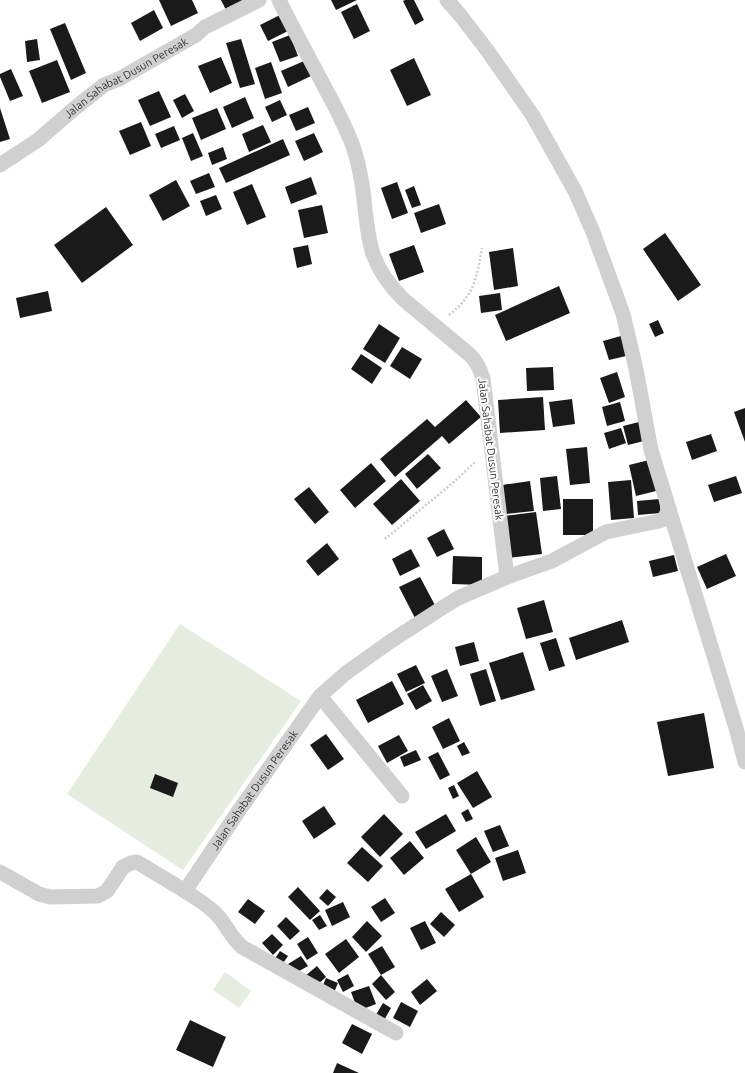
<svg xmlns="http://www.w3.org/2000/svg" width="745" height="1073" font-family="Ubuntu,sans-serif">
<rect width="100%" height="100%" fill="#fff"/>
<!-- green -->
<g fill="#e6ecdf">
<path d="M180,624L301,701L183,870L67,794Z"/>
<path d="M225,972L251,991L239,1008L213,990Z"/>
</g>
<!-- building -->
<g fill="#1a1a1a">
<path d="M159,0H192L198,13L171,26Z"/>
<path d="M221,0H253L227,12Z"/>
<path d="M331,0H357L336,10Z"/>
<path d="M405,0H414L424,20L415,25L403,1Z"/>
<path d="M357,4L370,31L354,39L341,12Z"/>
<path d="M154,10L163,28L140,41L131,23Z"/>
<path d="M284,13L292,29L268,41L260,25Z"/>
<path d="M65,23L86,73L71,80L50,29Z"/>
<path d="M290,35L298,56L280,62L272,42Z"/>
<path d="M37,39L40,60L27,62L25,41Z"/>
<path d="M241,39L255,84L240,88L226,43Z"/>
<path d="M221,57L232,83L210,93L198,66Z"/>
<path d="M414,58L431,95L407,106L390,70Z"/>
<path d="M57,60L70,92L42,103L29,71Z"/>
<path d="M304,61L311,76L288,87L281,71Z"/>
<path d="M271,62L282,93L265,99L255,68Z"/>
<path d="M11,69L23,96L10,101L0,77V74Z"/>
<path d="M159,91L171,117L150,126L138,100Z"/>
<path d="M185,94L194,111L182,118L173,100Z"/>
<path d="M245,97L254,118L232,128L223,107Z"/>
<path d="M280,100L287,115L272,122L265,107Z"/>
<path d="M308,107L315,123L296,131L289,115Z"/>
<path d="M0,108L10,139L0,142Z"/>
<path d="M217,108L226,129L201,140L192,118Z"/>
<path d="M141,122L151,146L130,155L119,131Z"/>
<path d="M263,125L271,142L249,152L242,134Z"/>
<path d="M174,126L180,140L161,148L155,134Z"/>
<path d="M193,133L203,156L191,161L182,138Z"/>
<path d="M314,133L323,152L304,161L295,141Z"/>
<path d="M283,139L290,155L226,183L219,168Z"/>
<path d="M223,147L227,159L212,165L208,153Z"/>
<path d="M209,173L215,187L196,194L190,181Z"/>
<path d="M311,177L317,194L291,204L285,187Z"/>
<path d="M176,180L190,206L163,221L149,195Z"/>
<path d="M397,182L408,213L392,219L381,188Z"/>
<path d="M252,184L266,217L247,225L233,192Z"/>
<path d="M414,186L421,205L412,208L405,190Z"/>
<path d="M216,195L222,209L206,216L200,201Z"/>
<path d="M439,204L446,224L421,233L414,213Z"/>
<path d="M322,205L328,233L304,238L298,210Z"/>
<path d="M106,207L133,245L82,283L54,245Z"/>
<path d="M665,233L701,285L678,301L643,249Z"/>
<path d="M308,245L312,264L297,268L293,248Z"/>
<path d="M414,245L424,272L399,281L389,254Z"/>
<path d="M513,248L518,286L494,290L489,252Z"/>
<path d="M559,286L570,313L506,341L495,315Z"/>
<path d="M48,291L52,311L20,318L16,298Z"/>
<path d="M500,293L502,310L481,313L479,296Z"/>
<path d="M658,320L664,333L655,337L649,324Z"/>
<path d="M379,324L400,338L385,363L363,349Z"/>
<path d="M621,336L626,356L609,360L603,341Z"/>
<path d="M402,347L422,359L410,379L390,366Z"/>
<path d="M361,354L382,368L372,384L351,369Z"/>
<path d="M553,367L554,390L527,391L526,368Z"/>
<path d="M617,372L625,397L609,403L600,378Z"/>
<path d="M543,397L545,430L500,433L498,400Z"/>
<path d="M572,399L575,424L553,427L549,402Z"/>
<path d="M466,400L481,417L449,444L442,436L395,477L380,459L427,419L435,427Z"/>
<path d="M620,402L625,421L607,426L602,407Z"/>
<path d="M745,408V442L734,412Z"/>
<path d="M643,421L648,440L628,445L623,426Z"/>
<path d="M621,428L626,443L609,449L604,433Z"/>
<path d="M711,434L717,451L692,460L686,442Z"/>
<path d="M587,447L590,483L570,485L566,449Z"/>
<path d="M428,454L441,468L417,489L405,474Z"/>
<path d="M653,459L660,490L636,496L629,465Z"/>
<path d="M371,463L386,481L355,508L340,490Z"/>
<path d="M557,476L561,509L543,511L540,478Z"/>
<path d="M736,476L742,493L714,502L708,485Z"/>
<path d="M401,479L420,501L392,525L373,504Z"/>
<path d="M631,480L634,518L611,520L608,482Z"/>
<path d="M530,481L534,511L506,514L502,485Z"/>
<path d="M309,487L329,512L315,524L294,499Z"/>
<rect x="563" y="499" width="30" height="36"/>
<path d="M659,499L661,513L638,515L637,501Z"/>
<path d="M536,512L542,554L508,558L503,516Z"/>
<path d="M444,529L454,549L437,557L427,538Z"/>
<path d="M327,543L339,559L318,576L306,561Z"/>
<path d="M411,549L420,566L400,576L392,559Z"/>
<path d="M726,554L736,576L707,589L697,567Z"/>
<path d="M674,555L678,571L653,577L649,561Z"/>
<path d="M453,556L482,557V585L452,584Z"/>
<path d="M420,577L437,609L416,620L399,587Z"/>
<path d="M544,600L553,632L526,639L517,608Z"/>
<path d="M622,620L629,642L576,660L569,638Z"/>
<path d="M556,638L565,666L549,671L540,643Z"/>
<path d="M474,642L479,661L460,666L455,647Z"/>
<path d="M523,652L535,690L501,700L489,663Z"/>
<path d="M416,665L425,683L406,692L397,674Z"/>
<path d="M447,669L458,696L442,702L431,676Z"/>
<path d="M486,669L496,701L480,706L470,674Z"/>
<path d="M392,681L404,704L368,723L356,700Z"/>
<path d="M423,685L432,701L416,710L407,694Z"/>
<path d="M704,713L714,768L668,776L657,722Z"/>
<path d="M449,718L460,741L443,749L432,727Z"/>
<path d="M326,734L344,759L328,770L310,745Z"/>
<path d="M399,735L408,751L387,763L378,746Z"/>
<path d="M464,742L470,753L462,756L457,746Z"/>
<path d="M416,750L421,760L404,767L400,757Z"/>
<path d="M438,752L450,775L440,780L428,757Z"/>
<path d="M477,771L492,797L473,808L457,783Z"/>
<path d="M155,774L178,783L173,797L150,788Z"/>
<path d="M454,785L459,796L453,799L448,788Z"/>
<path d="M324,806L336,824L314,839L302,821Z"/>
<path d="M468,809L473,819L466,822L461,813Z"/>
<path d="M384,814L403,834L380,857L361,837Z"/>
<path d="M446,814L456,831L426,849L415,832Z"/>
<path d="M500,825L509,846L493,852L484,831Z"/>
<path d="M476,837L491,862L471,874L456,850Z"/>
<path d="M410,841L424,858L404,875L390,858Z"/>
<path d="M362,847L383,866L368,882L347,863Z"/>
<path d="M518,850L526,873L503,881L495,858Z"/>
<path d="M471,874L484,897L459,912L445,889Z"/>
<path d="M298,887L320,911L310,920L288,897Z"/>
<path d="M327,889L336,897L328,906L319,898Z"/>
<path d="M385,898L395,913L381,922L371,907Z"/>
<path d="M248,899L265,911L255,924L238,912Z"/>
<path d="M343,902L350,917L332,926L325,910Z"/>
<path d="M441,912L455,925L444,937L430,924Z"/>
<path d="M320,915L327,926L319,930L312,920Z"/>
<path d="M286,917L300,931L290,940L277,926Z"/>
<path d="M367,921L382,936L366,952L352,937Z"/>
<path d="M425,921L436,943L421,950L410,928Z"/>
<path d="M272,934L283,945L273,955L262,943Z"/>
<path d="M308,937L318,953L307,960L297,944Z"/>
<path d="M346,939L359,957L339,973L325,954Z"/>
<path d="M382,946L395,967L381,975L368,954Z"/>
<path d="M280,951L288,956L281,966L274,960Z"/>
<path d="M301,956L308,966L294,974L288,964Z"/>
<path d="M317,966L326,977L315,987L305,976Z"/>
<path d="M348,974L354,986L343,992L337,980Z"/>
<path d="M381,975L395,992L386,1000L372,984Z"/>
<path d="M326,978L338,983L333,995L321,990Z"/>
<path d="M427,979L437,991L420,1005L411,992Z"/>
<path d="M369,986L376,1004L358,1011L351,992Z"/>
<path d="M401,1002L418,1011L410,1027L393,1018Z"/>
<path d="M383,1003L391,1008L383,1022L374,1018Z"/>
<path d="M190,1020L226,1037L213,1067L176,1050Z"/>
<path d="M352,1024L372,1034L362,1054L342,1043Z"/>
<path d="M337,1063L359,1073H333Z"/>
</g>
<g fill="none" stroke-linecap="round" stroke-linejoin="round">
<!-- path -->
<g stroke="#cdcdcd" stroke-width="2.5" stroke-dasharray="2 2" stroke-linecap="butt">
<path d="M449,315C475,294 476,280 482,248"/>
<path d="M385,539L455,481L476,461"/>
</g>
<!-- minor -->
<g stroke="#d0d0d0" stroke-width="15">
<path d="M447,0L460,15L487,50L533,116L575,191L593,232L623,314L636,369L651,450L669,509L664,519L659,521L606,532L552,561L507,577"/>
<path id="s1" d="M0,165L38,140L75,108L104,85L119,79L196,35L205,27L259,0"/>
<path d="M669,509L736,728L745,762"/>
<path d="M320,696L402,796"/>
<path id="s2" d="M0,872L39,894L50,897L98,896L107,891L123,867L131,863L137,862L185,891L240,809L320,696L346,673L391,641L442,608L458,598L507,577L483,378C480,369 477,362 470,355L403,299C390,286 379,271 373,254C368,239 367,224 365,209C363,187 359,161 351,141C343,122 334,104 324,86C309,57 293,29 279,0"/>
<path d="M185,891C197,899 210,906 219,917C228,928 231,937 242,947L396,1033"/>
</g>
</g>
<g text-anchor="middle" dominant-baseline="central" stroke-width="4" stroke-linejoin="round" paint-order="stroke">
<!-- street labels -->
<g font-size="11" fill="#333" stroke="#fff">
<text stroke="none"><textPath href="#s1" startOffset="154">Jalan Sahabat Dusun Peresak</textPath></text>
<text transform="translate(491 449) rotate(83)">Jalan Sahabat Dusun Peresak</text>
<text stroke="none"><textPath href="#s2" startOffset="337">Jalan Sahabat Dusun Peresak</textPath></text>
</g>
</g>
</svg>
